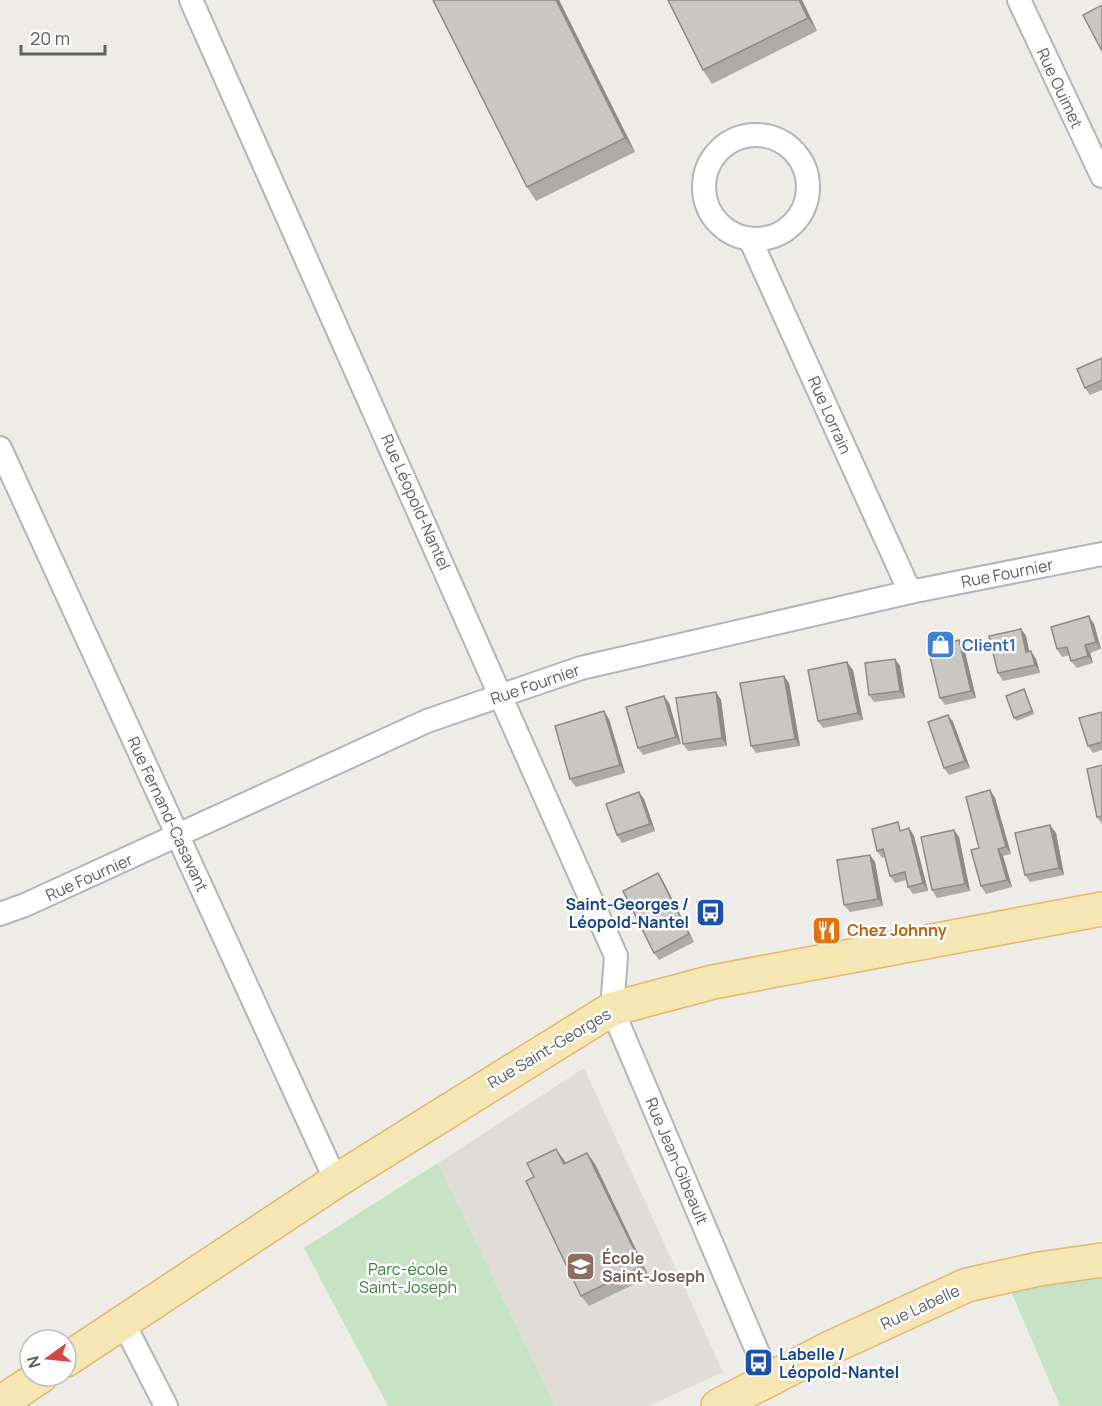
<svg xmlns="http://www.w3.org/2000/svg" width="1102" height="1406" font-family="Manrope,sans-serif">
<rect width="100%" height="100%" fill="#eeece6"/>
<!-- education -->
<path fill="#e0ddd7" d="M584,1068L723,1372L649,1406H555L438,1163Z"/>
<!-- green -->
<g fill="#c7e2c5">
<path d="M438,1163L555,1406H388L304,1248Z"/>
<path d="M1102,1267V1406H1060L1007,1282Z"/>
</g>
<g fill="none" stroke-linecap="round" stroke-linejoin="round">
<defs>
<g id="street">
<path d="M191,0L616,956L612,1009L769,1379"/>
<path d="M1019,0L1102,176"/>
<circle cx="756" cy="187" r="52"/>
<path d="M750,239L910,592"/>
<path d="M0,448L336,1181"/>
<path d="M0,914L25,905L427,721L581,668L910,592L1102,554"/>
<path d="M123,1322L166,1406"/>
</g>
<g id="primary">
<path d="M66,1360L336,1181L612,1009L713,982L1102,909"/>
<path d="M0,1403L41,1376"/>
<path d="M718,1406L832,1347L967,1285L1039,1269L1102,1260"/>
</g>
</defs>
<!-- street casing -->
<use href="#street" stroke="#b3b6b9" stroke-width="26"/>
<!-- primary casing -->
<use href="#primary" stroke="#e1ba6c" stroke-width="36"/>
<!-- street -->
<use href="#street" stroke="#fff" stroke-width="22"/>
<!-- primary -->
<use href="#primary" stroke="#f5e7b3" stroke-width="33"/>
</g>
<!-- wall -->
<g fill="#adaba7">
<path d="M559,0L635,152L536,201L527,187Z"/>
<path d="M802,0L817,31L712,84L703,70Z"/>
<path d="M1102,358V390L1090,395L1085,388Z"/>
<path d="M1094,624L1101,649L1090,653L1093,663L1077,668L1071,661L1070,655L1062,657L1057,649Z"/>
<path d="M1021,629L1026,636L1029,652L1036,659L1040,673L1003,681L998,673Z"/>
<path d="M959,640L964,648L976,698L945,705L940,698Z"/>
<path d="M895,659L900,666L905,698L874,702L869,695Z"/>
<path d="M853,670L863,720L823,728L818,721Z"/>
<path d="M789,683L800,746L756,753L751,746Z"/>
<path d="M716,692L721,700L727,746L688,751L683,744Z"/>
<path d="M1026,693L1034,714L1017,721L1014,718Z"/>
<path d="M664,696L669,703L681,744L643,755L638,748Z"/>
<path d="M1102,712V750L1093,753L1088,746Z"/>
<path d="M948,715L953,722L970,768L949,775L944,768Z"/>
<path d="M609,719L625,773L576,787L570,779Z"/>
<path d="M1102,765V824L1097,817Z"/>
<path d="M990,790L995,798L1011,854L1003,856L1012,887L986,894L981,886L979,848Z"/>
<path d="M644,799L655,831L622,843L617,835Z"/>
<path d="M909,828L914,836L928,891L913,894L908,887L907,880L895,883L890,876L885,857L882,858L877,851L903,830Z"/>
<path d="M1056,833L1064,875L1030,882L1025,875Z"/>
<path d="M959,837L970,891L937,898L932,890Z"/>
<path d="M870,855L875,862L883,906L850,912L844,905Z"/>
<path d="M658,873L663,881L694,942L659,960L654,953Z"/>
<path d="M587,1153L595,1164L649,1277L589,1306L581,1296L564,1160L566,1164Z"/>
</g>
<!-- shaded-wall -->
<g fill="#8d8b88">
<path d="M556,0H559L635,152L625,138Z"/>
<path d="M799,0H802L817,31L808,18Z"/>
<path d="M1089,616L1094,624L1101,649L1096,642Z"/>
<path d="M1021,629L1026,636L1031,660L1026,652Z"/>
<path d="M959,640L964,648L976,698L971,691Z"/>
<path d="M1085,645L1090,653L1093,663L1088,656Z"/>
<path d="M1031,651L1036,659L1040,673L1035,665Z"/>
<path d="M895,659L900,666L905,698L900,691Z"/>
<path d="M847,662L853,670L863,720L858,713Z"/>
<path d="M784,676L789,683L800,746L795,739Z"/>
<path d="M1024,689L1026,693L1034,714L1032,711Z"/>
<path d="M716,692L721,700L727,746L722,738Z"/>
<path d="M664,696L669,703L681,744L676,737Z"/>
<path d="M604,711L609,719L625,773L620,765Z"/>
<path d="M948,715L953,722L970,768L965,761Z"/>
<path d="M990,790L995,798L1011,854L1006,847Z"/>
<path d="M639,792L644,799L655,831L650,824Z"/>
<path d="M1050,825L1056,833L1064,875L1059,868Z"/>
<path d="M909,828L914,836L928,891L923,883Z"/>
<path d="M954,830L959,837L970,891L965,884Z"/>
<path d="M998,849L1003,856L1012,887L1007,880Z"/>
<path d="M870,855L875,862L883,906L878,899Z"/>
<path d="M658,873L663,881L694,942L689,934Z"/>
<path d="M556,1149L564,1160L571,1175L564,1164Z"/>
<path d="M587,1153L595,1164L649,1277L642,1266Z"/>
</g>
<!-- building -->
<g fill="#c9c7c2" stroke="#8d8b88" stroke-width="1.5">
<path d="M433,0H556L625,138L527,187Z"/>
<path d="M668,0H799L808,18L703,70Z"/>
<path d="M1102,5V51L1083,15Z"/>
<path d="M1102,358V381V380L1085,388L1077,369Z"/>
<path d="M1089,616L1096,642L1085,645L1088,656L1071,661L1067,647L1057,649L1051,627Z"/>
<path d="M1021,629L1026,652L1031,651L1035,665L998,673L989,636Z"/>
<path d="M959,640L971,691L940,698L928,648Z"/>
<path d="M895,659L900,691L869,695L865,663Z"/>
<path d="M847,662L858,713L818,721L808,670Z"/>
<path d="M784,676L795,739L751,746L740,683Z"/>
<path d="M1024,689L1032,711L1014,718L1006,696Z"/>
<path d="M716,692L722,738L683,744L676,698Z"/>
<path d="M664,696L676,737L638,748L626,707Z"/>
<path d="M604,711L620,765L570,779L555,726Z"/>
<path d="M1102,712V742L1088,746L1079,718Z"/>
<path d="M948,715L965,761L944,768L928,722Z"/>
<path d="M1102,765V816L1097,817L1087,769Z"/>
<path d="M990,790L1006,847L998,849L1007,880L981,886L971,850L979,848L966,797Z"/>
<path d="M639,792L650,824L617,835L606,804Z"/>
<path d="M898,822L900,831L909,828L923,883L908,887L905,872L890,876L883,849L877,851L872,829Z"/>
<path d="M1050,825L1059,868L1025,875L1015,833Z"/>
<path d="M954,830L965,884L932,890L921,837Z"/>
<path d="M870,855L878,899L844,905L837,860Z"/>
<path d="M658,873L689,934L654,953L623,891Z"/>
<path d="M556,1149L564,1164L587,1153L642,1266L581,1296L526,1181L534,1177L527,1163Z"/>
</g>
<!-- icons -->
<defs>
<symbol id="shop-square" viewBox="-11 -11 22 22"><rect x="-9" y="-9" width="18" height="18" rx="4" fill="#3f7fe0" stroke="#fff"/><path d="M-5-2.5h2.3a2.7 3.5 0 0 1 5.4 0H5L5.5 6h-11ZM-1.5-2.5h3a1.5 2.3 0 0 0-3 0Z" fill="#fff"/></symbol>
<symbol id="bus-square" viewBox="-11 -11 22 22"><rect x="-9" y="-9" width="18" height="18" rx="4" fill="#1a4fb4" stroke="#fff"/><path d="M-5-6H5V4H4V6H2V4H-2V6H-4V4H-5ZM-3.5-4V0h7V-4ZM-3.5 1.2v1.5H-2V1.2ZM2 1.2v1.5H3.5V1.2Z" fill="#fff"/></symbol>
<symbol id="restaurant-square" viewBox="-11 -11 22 22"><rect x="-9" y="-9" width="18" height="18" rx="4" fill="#e8710a" stroke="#fff"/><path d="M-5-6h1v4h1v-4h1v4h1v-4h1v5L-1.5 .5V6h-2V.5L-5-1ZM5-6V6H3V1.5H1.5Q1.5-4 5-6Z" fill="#fff"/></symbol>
<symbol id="school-square" viewBox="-11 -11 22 22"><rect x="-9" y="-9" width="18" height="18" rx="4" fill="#8d6e63" stroke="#fff"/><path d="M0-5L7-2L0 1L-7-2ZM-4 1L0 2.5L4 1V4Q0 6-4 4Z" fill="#fff"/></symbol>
</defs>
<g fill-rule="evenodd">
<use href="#shop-square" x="924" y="628" width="33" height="33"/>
<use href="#bus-square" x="694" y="896" width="33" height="33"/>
<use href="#restaurant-square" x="810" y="914" width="33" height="33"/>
<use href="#school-square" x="564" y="1250" width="33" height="33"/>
<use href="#bus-square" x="742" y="1346" width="33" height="33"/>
</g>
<g text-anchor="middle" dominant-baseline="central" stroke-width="5" stroke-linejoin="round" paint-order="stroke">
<!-- street labels -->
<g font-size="16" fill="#5d6164" stroke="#fff">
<text transform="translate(1060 88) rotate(65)">Rue Ouimet</text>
<text transform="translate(830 415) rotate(66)">Rue Lorrain</text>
<text transform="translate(416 502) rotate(66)">Rue Léopold-Nantel</text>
<text transform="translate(1007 573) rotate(-11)">Rue Fournier</text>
<text transform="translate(535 684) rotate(-19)">Rue Fournier</text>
<text transform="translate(168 814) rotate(65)">Rue Fernand-Casavant</text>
<text transform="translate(89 877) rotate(-24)">Rue Fournier</text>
<text transform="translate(549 1048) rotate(-31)">Rue Saint-Georges</text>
<text transform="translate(677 1161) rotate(67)">Rue Jean-Gibeault</text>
<text transform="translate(920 1307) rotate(-25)">Rue Labelle</text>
</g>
<!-- shop labels -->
<g font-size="16" font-weight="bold" fill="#366cbe" stroke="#fff" text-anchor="start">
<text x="962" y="645">Client1</text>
</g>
<!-- transit labels -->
<g font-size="16" font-weight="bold" fill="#164399" stroke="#fff" text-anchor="end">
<text x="689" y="904">Saint-Georges /<tspan x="689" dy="18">Léopold-Nantel</tspan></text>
<text x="779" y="1354" text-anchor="start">Labelle /<tspan x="779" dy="18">Léopold-Nantel</tspan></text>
</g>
<!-- food labels -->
<g font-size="16" font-weight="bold" fill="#c56008" stroke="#fff" text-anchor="start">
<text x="847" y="930">Chez Johnny</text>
</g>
<!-- education labels -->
<g font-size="16" font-weight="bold" fill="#785e54" stroke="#fff" text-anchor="start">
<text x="602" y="1258">École<tspan x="602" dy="18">Saint-Joseph</tspan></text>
</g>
<!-- park labels -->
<g font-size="16" fill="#408140" stroke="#fff">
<text x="408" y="1269">Parc-école<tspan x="408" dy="18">Saint-Joseph</tspan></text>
</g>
</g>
<!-- north arrow -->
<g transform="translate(48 1358) rotate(255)"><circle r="28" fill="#ffffff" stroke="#bec0c1" stroke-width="1.5"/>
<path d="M0-4.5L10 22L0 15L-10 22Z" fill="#d54845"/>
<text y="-9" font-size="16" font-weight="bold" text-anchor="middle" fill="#5d6164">N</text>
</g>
<!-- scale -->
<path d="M21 45v9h84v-9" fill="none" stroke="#5d6164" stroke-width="3"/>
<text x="30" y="45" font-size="18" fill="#5d6164" stroke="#ffffff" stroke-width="4.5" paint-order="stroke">20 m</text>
</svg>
